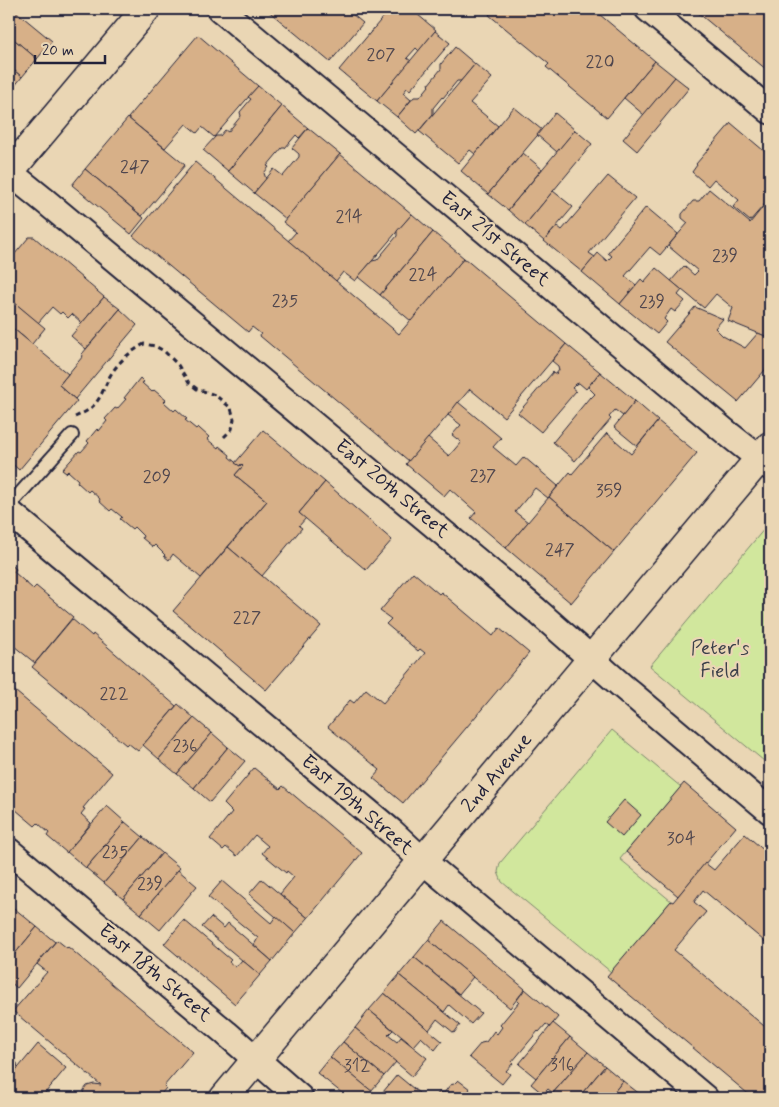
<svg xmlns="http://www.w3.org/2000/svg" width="779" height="1107" font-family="Mynerve,sans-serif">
<rect width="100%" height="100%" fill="#ead6b4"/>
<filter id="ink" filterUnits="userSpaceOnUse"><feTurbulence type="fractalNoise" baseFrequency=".02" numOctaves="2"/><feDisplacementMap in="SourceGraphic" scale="10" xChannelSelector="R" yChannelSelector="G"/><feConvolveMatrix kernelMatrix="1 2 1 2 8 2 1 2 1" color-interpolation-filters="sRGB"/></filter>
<g filter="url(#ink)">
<!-- green -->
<g fill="#d1e79d" stroke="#7a846c">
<path d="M770,522V766L650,666Z"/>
<path d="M612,730L681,787L620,859L671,901L611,972L502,882L498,872L500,863Z"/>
</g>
<!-- building -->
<g fill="#d7b088" stroke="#22223b">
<path d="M9,9H13L52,41L37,59L9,35Z"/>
<path d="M266,9H346L363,23L330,62Z"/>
<path d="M390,9H411L436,30L419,51L416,48L407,58L411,61L377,101L339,70Z"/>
<path d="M494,9H593L655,61L607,118L546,67L549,64L489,15Z"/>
<path d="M700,9H770V67L767,70L697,12Z"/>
<path d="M435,31L450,43L410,90L407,88L403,93L411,100L397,117L377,101Z"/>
<path d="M9,35L37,59L22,77L9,66Z"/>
<path d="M198,35L258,86L214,137L202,127L197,133L186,124L165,148L128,118Z"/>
<path d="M455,47L475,64L461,81H457L443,98L442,97L433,108V114L416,134L397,117L414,97H420L429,86L428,85L441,69V64Z"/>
<path d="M655,61L675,77L644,115L624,98Z"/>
<path d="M475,64L492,78L470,103L498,126L475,154L470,150L458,163L419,131Z"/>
<path d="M9,66L22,77L9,93Z"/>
<path d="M675,77L689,88L637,151L623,139Z"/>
<path d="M258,86L282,106L228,171L203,150L216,136H220L225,130L228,132L241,116L240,112L251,99L248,97Z"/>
<path d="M282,106L308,128L299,138L296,135L285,148H282L267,166L269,167L264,173L266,179L254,193L228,171Z"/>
<path d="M514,107L542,130L488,194L461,171Z"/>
<path d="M555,113L575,130L557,152L537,135Z"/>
<path d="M128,118L185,165L142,216L85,169Z"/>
<path d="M731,123L770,156V198L750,221L733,207L739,200L714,179L708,186L692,172L697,165L696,164Z"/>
<path d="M308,128L340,154L286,219L254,193L274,169L283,176L299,157V154L292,148Z"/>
<path d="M575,130L592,144L525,225L508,210Z"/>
<path d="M523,153L542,169L508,210L488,194Z"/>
<path d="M340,154L412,214L355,281L343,272L336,281L288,241L296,232L283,222Z"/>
<path d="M195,162L399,334L464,258L566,344L504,417L470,389L409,461L260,336L261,334L252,327L248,332L133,236Z"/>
<path d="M85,169L144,218L131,234L72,185Z"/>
<path d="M608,176L635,198L589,253L595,257L582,272L544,241L557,226L562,230Z"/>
<path d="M709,189L750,223L770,198V338L728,321L733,308L716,294L704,308L671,281L684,266L694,275L698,271L668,246L688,223L682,218V214L693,201H699Z"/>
<path d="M553,191L573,207L544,241L525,225Z"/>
<path d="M646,207L678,234L660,255L650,247L625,276L636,285L620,304L582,272L598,253L607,261L612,256L608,253Z"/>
<path d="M412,214L433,232L380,295L358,277L372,261L377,260L397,236V231Z"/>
<path d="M433,232L464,258L411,321L380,295Z"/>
<path d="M29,237H34L104,297L82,323L72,314L68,318L62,312L60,314L52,307L38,323L9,298V261Z"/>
<path d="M656,268L682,290L678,295L685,301L675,312L671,309L664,319L667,322L657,334L620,304L641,279L644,282Z"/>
<path d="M104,297L120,309L86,349L71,336Z"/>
<path d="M9,298L45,328L32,344L9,325Z"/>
<path d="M695,307L723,319L715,328L723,336L745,348L758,333L770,338V364L738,402L665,342Z"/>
<path d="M120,309L137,325L75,399L59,385L83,356L82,354Z"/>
<path d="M9,325L68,374L59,385L77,401L19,470L9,461Z"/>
<path d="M566,344L600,372L586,389L579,383L576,384L572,388L576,391L541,432L518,413L553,372L556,374L559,370L558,366L552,361Z"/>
<path d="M600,372L635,401L623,416L615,410L609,417L611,419L575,461L553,442L590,397L591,398L595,394L588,387Z"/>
<path d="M140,378L144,382L142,383L152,392L154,390L166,400L164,402L174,411L176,409L187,419L185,420L196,429L198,427L200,429L209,437L207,439L218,448L219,446L230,455L229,457L240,466L241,464L243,466L235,475L267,501L201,578L173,554L169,560L164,556L165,555L155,545L153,547L142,538L143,536L134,527L132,529L120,519L122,517L112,509L110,511L99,501L100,499L90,490L88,492L77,482L78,480L68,471L66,473L62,470L79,451L81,452L89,443L87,441L97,429L99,431L107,421L105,419L115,408L117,409L126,399L124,398Z"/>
<path d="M635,401L658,421L637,446L614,427Z"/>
<path d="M458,402L501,438L493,447L516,466L524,457L558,486L548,498L535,488L515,512L528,522L506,548L471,518L476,512L450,489L444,496L406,464L428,438L449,456L461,442L452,435L461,425L448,415Z"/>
<path d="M658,421L697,453L614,552L549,497L570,472L572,474L607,433L631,454Z"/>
<path d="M263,430L325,482L299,513L306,518L299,526L302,528L262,576L228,547L267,501L235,475L243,466L241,464L240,466L235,463Z"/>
<path d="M325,482L392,540L366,570L299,513Z"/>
<path d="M549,497L614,552L571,603L506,548Z"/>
<path d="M228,547L321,626L266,690L173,611Z"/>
<path d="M9,563L16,569L14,572L33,589L36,586L73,617L35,663L9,642Z"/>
<path d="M413,572L439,594L441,592L493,636L499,628L529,653L403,803L373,778L380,770L328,727L350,700L354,703L366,689L383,703L425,653L420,649L418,651L386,624L391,619L380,611Z"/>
<path d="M72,619L92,636L93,634L176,706L138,751L128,743L126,745L32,667Z"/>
<path d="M9,686L112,773L83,808L85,809L81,814L91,823L67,853L47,836L49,833L38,823L35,826L9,804Z"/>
<path d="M178,704L194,718L159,759L143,745Z"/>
<path d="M194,718L212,733L177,774L159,759Z"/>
<path d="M212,733L228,747L194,788L177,774Z"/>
<path d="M228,747L245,761L210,802L194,788Z"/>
<path d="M254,768L280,789L283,786L362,853L308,918L280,894L294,877L287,871L286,873L262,853L268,846L255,835L237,856L226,847L223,850L210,839L232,812L224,804Z"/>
<path d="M684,783L736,827L678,896L626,852Z"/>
<path d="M624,800L641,815L622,837L605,822Z"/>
<path d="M107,806L125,822L86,868L67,852Z"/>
<path d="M125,822L143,837L104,883L86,868Z"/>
<path d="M745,834L766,852L764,854L770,860V946L703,890L694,902L706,912L674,950L770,1031V1098H753L607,976L671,901L673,902L705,863L714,870Z"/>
<path d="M143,837L162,853L123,899L104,883Z"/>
<path d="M162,853L180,868L141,914L123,899Z"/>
<path d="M178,870L197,886L160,930L141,914Z"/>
<path d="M262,879L308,918L295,933L249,894Z"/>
<path d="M222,881L271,923L276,916L295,933L272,961L254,945L258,938L208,897Z"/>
<path d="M9,904L37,927L9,961Z"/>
<path d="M211,917L224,928L228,923L272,961L260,975L202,927Z"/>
<path d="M184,920L231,960L229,962L236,967L242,960L260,975L235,1004L164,944Z"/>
<path d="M444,921L525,989L510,1008L428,940Z"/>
<path d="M37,927L55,942L17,988L9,981V961Z"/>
<path d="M57,940L67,948L68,947L193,1052L164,1086L166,1088L158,1098H82L84,1090L87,1086L94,1084L101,1085L13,1011L47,972L37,964Z"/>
<path d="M428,940L473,977L459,994L414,957Z"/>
<path d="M414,957L481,1013L471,1024L449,1005L444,1012L399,975Z"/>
<path d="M399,975L460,1025L454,1033L437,1019L429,1030L384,993Z"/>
<path d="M525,989L558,1017L550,1027L546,1024L539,1032L538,1031L512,1062L513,1063L506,1071L510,1074L502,1084L469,1057L481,1043L486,1042L494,1031L497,1034L502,1027L500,1025L519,1002L517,1000Z"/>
<path d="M384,993L442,1041L435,1050L421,1037L413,1046L369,1010Z"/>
<path d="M369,1010L393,1030L388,1035L397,1042L401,1037L427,1058L412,1076L355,1028Z"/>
<path d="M553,1023L570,1037L536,1078L519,1064Z"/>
<path d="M355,1028L396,1062L384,1076L343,1042Z"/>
<path d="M570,1037L588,1052L553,1093L548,1089L543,1094L531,1084Z"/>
<path d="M343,1042L384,1076L371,1091L330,1057Z"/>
<path d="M38,1044L66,1068L41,1098H9V1079Z"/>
<path d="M588,1052L605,1066L578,1098H559L553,1093Z"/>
<path d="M9,1056L17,1063L18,1068L9,1079Z"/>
<path d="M330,1057L379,1097L378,1098H348L317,1073Z"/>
<path d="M605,1066L623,1081L609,1098H578Z"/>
<path d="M397,1075L414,1089L406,1098H378Z"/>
<path d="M458,1080L470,1089L466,1094V1098H435L439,1092L444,1093L450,1085L454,1084Z"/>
<path d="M623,1081L641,1095L638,1098H609Z"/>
<path d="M414,1089L425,1098H406Z"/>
</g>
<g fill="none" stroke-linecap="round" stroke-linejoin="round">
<defs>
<path id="lane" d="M9,506L72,435"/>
<g id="street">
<path d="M220,9L727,433L770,467"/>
<path d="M648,9L770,111"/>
<path d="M9,172L45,201L536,610L621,685L770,811"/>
<path d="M9,512L392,832L423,861L705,1098"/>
<path d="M9,851L226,1033L300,1098"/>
</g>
<g id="primary">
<path d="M9,172L146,9"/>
<path d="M224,1098L770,446"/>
</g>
</defs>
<!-- lane casing -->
<use href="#lane" stroke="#22223b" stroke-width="16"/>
<!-- street casing -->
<use href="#street" stroke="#22223b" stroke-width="29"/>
<!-- primary casing -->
<use href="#primary" stroke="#22223b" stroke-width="31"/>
<!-- path -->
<path stroke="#22223b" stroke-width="3" stroke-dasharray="5 4" stroke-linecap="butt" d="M75,417C81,414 88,411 92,407C101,399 104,387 110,376C118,362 130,352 144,344L155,346L164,351L178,365L189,383L197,389L215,395L231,408L234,419L232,429L223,438"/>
<!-- lane -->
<use href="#lane" stroke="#ead6b4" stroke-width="12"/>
<!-- street -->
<use href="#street" stroke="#ead6b4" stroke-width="25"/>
<!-- primary -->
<use href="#primary" stroke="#ead6b4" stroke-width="28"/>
</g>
</g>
<g text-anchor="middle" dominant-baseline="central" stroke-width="4.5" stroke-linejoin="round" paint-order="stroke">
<!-- number labels -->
<g font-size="18" fill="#4f464e">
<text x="381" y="55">207</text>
<text x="600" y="62">220</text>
<text x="135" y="167">247</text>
<text x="349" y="217">214</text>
<text x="725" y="256">239</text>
<text x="423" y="275">224</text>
<text x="285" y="301">235</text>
<text x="652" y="302">239</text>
<text x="483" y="476">237</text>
<text x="157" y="477">209</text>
<text x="609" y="491">359</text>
<text x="560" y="550">247</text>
<text x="247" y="618">227</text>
<text x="114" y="694">222</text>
<text x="185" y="746">236</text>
<text x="681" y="839">304</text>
<text x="115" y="852">235</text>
<text x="150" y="884">239</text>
<text x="562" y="1065">316</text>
<text x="357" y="1066">312</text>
</g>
<!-- street labels -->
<g font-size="20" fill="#22223b" stroke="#ead6b4">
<text transform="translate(495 239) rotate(40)">East 21st Street</text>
<text transform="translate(392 489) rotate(40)">East 20th Street</text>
<text transform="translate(497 773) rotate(-50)">2nd Avenue</text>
<text transform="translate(357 805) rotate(41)">East 19th Street</text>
<text transform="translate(155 973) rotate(40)">East 18th Street</text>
</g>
<!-- park labels -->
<g font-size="20" fill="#3c404a" stroke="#ead6b4">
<text x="720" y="648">Peter's<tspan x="720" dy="23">Field</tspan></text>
</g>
</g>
<!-- margin -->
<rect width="779" height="1107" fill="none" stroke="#ead6b4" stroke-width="30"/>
<rect x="15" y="15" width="749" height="1077" fill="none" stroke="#22223b" stroke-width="2" filter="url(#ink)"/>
<!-- scale -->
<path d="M35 55v8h70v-8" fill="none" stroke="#22223b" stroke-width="2.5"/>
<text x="42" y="55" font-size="15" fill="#22223b" stroke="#ead6b4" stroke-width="4" paint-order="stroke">20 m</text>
</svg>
